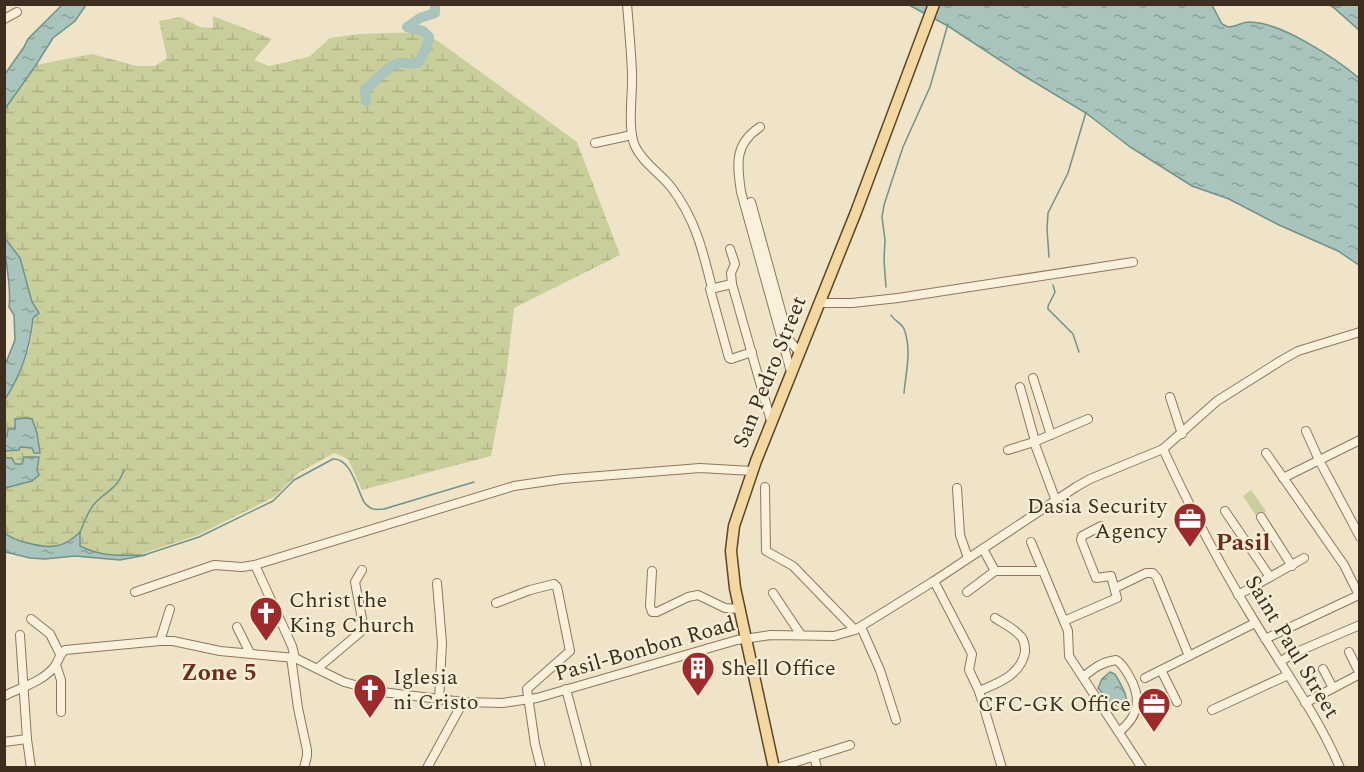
<svg xmlns="http://www.w3.org/2000/svg" width="1364" height="772" font-family="Spectral,serif">
<defs>
<pattern id="wetland-marsh" width="20" height="14" patternUnits="userSpaceOnUse" patternTransform="scale(1.5)"><rect width="20" height="14" fill="#c9cf9b"/><path d="M1 5h8M5 5V1M11 12h8M15 12V8" fill="none" stroke="#aeb285"/></pattern>
<pattern id="water-ripples" width="26" height="14" patternUnits="userSpaceOnUse" patternTransform="scale(1.5)"><rect width="26" height="14" fill="#a9c4bc"/><path d="M2 4q2-2 4 0t4 0M15 11q2-2 4 0t4 0" fill="none" stroke="#8ba098"/></pattern>
</defs>
<rect width="100%" height="100%" fill="#f0e4c8"/>
<!-- wetland -->
<path fill="url(#wetland-marsh)" d="M213,16L272,39L254,60L269,66L309,57L330,38L359,34L420,32L438,41L577,142L620,255L514,308L506,377L491,456L362,490L348,459L334,453L300,472L274,497L198,535L138,555H109L96,553L80,546V533C73,539 65,545 55,546C43,548 13,541 5,533V399C16,381 26,362 31,341C33,330 33,319 36,307L32,302L20,258L5,237V109L36,65L92,54L137,66H155L167,58L159,21L181,17L200,27L213,28Z"/>
<!-- pitch -->
<path fill="#c9cf9b" d="M1251,490L1266,511L1257,517L1243,496Z"/>
<!-- water -->
<g fill="url(#water-ripples)" stroke="#6f938a" stroke-width="1.5">
<path d="M62,5H86L75,21L53,38L36,65L5,109V74L24,47L28,39Z"/>
<path d="M909,5H1212L1222,24L1228,27C1237,27 1243,21 1251,22C1282,23 1335,58 1359,78V265L1338,251L1279,225L1229,199L1192,186L1130,147L1086,113L1021,74L948,26Z"/>
<path d="M1329,5H1359V30L1333,7Z"/>
<path d="M4,237L20,258L32,302L39,313L33,318C30,348 22,374 5,399V365L15,340L14,315L9,307C12,283 4,261 4,237Z"/>
<path d="M28,418L32,419L37,433L40,453H34L32,448L20,447L19,450L5,451V438L7,436L8,429H15V419Z"/>
<path d="M24,457H39L37,470L39,475L32,481L5,488V458H12L15,464H22Z"/>
<path d="M80,532V546C104,558 121,555 146,555L120,560L75,556L45,559L30,558L5,552V533C13,541 43,548 55,546C65,545 73,539 80,532Z"/>
<path d="M1110,672L1115,674C1121,685 1130,697 1125,710L1110,702L1098,688L1102,679Z"/>
</g>
<g fill="none" stroke-linecap="round" stroke-linejoin="round">
<!-- stream -->
<g stroke="#6f938a" stroke-width="1.5">
<path d="M1049,257L1047,229L1048,213L1068,173L1086,112"/>
<path d="M1053,285L1055,292L1048,306V309L1073,334L1079,352"/>
<path d="M886,287L884,260L885,240L882,217L884,205L903,147L930,87L948,24"/>
<path d="M891,315C894,321 901,322 904,329C912,349 906,372 904,393"/>
<path d="M79,534C84,524 87,512 95,503C108,489 116,491 124,470"/>
<path d="M144,555L199,537L273,501L294,480L333,459C351,458 357,489 364,502C370,510 375,510 384,509L474,482"/>
</g>
<!-- river -->
<path stroke="#a9c4bc" stroke-width="10" d="M366,101L365,89C374,83 391,63 399,63C407,62 408,65 418,63L426,49L429,37L423,31L407,27L420,18L435,13V4"/>
<defs>
<g id="minor">
<path d="M627,4C629,27 631,50 632,73C633,94 627,128 635,146C642,162 660,173 671,187C695,218 703,251 712,288"/>
<path d="M4,19L17,12"/>
<path d="M760,127C734,144 737,164 741,192L791,372"/>
<path d="M595,143L632,135"/>
<path d="M751,202L789,340L799,352"/>
<path d="M730,249L735,264L731,273L732,284L771,421"/>
<path d="M732,284L710,289L729,358L731,359L752,352"/>
<path d="M819,303H852L898,298L1133,262"/>
<path d="M1033,378L1051,435"/>
<path d="M1020,387L1035,441"/>
<path d="M1170,397L1182,434"/>
<path d="M1306,431L1319,460L1360,537"/>
<path d="M1034,442L1056,501"/>
<path d="M1163,449C1190,508 1221,567 1255,622C1284,670 1318,716 1340,768"/>
<path d="M1008,450L1034,442L1088,419"/>
<path d="M1283,478L1360,440"/>
<path d="M765,487L766,551L793,566L855,630"/>
<path d="M957,488L960,535L968,558"/>
<path d="M1225,511L1270,577"/>
<path d="M1261,517L1292,566"/>
<path d="M1031,542L1068,631L1069,656L1142,768"/>
<path d="M983,549L995,571H1043"/>
<path d="M255,565L292,646L295,658"/>
<path d="M652,571L650,606L652,612H657L688,597L698,595L725,608L740,609"/>
<path d="M934,581L972,654L969,670L979,691"/>
<path d="M437,583L442,643L439,700"/>
<path d="M1115,588L1146,573H1153L1157,578L1189,656"/>
<path d="M135,592L214,565L242,567L255,565L514,486L562,479L700,468L752,471"/>
<path d="M967,592L995,571"/>
<path d="M773,593L801,635"/>
<path d="M1238,595L1304,558"/>
<path d="M496,603L530,590L554,584L557,587L570,651L527,689L535,744L541,768"/>
<path d="M995,618C1004,624 1016,629 1022,638C1025,642 1025,647 1025,652C1021,675 998,683 979,691L1002,768"/>
<path d="M31,619L50,634L60,654"/>
<path d="M1064,621L1117,598L1111,576L1096,578L1081,540L1082,536L1101,526"/>
<path d="M237,627L250,653"/>
<path d="M861,627L880,670L896,720"/>
<path d="M20,635L27,739L31,768"/>
<path d="M1265,639L1359,595L1344,565L1266,453"/>
<path d="M160,641L170,609"/>
<path d="M291,657L298,708L307,750V756L304,768"/>
<path d="M1280,662L1292,654L1360,625"/>
<path d="M56,665L61,680V712"/>
<path d="M318,668L364,629L355,582L362,570"/>
<path d="M1323,669L1333,688"/>
<path d="M1161,670L1177,702"/>
<path d="M1083,677C1094,668 1102,662 1116,660C1122,663 1124,668 1128,674C1142,697 1140,715 1119,732"/>
<path d="M1145,678L1255,623"/>
<path d="M566,689L587,768"/>
<path d="M4,696C20,688 44,681 55,666C59,660 59,655 65,650L160,641H173L220,651L295,658L344,682L382,692L463,702L502,703L537,698L737,640L771,635L834,636L855,630L934,581L1076,487L1090,479L1163,449L1217,401L1282,360L1298,351L1360,332"/>
<path d="M1305,703L1358,675L1359,672L1349,652"/>
<path d="M1212,710L1288,675"/>
<path d="M4,742L27,739"/>
<path d="M814,756L817,768"/>
<path d="M427,768L463,702"/>
<path d="M777,768L850,745"/>
</g>
<path id="major" d="M774,768L735,588L731,551L734,526L756,461L856,212L934,4"/>
</defs>
<!-- minor casing -->
<use href="#minor" stroke="#8d765c" stroke-width="10"/>
<!-- major casing -->
<use href="#major" stroke="#5b4430" stroke-width="13"/>
<!-- minor -->
<use href="#minor" stroke="#faf1dc" stroke-width="8"/>
<!-- major -->
<use href="#major" stroke="#f3d9a0" stroke-width="10"/>
</g>
<!-- icons -->
<defs>
<symbol id="office-pin" viewBox="-11 -11 22 30"><path d="M0 17L-7.5 6A9.5 9.5 0 1 1 7.5 6Z" fill="#9e2a2b" stroke="#f7eed8"/><path d="M-6-3h4V-5.5h4V-3h4V5H-6ZM-1-4.5V-3h2v-1.5ZM-6 0V1H6V0Z" fill="#fff"/></symbol>
<symbol id="church-pin" viewBox="-11 -11 22 30"><path d="M0 17L-7.5 6A9.5 9.5 0 1 1 7.5 6Z" fill="#9e2a2b" stroke="#f7eed8"/><path d="M-1.2-6h2.4v3.5h3.3v2.4h-3.3V6h-2.4V-.1h-3.3v-2.4h3.3Z" fill="#fff"/></symbol>
<symbol id="building-pin" viewBox="-11 -11 22 30"><path d="M0 17L-7.5 6A9.5 9.5 0 1 1 7.5 6Z" fill="#9e2a2b" stroke="#f7eed8"/><path d="M-4-6H4V6H1V3H-1V6H-4ZM-2.5-4.3h1.7v1.8h-1.7ZM.8-4.3h1.7v1.8H.8ZM-2.5-1h1.7V.8h-1.7ZM.8-1h1.7V.8H.8Z" fill="#fff"/></symbol>
</defs>
<g fill-rule="evenodd">
<use href="#office-pin" x="1171" y="500" width="38" height="52"/>
<use href="#church-pin" x="247" y="594" width="38" height="52"/>
<use href="#building-pin" x="679" y="649" width="38" height="52"/>
<use href="#church-pin" x="351" y="671" width="38" height="52"/>
<use href="#office-pin" x="1135" y="685" width="38" height="52"/>
</g>
<g text-anchor="middle" dominant-baseline="central" stroke-width="4.5" stroke-linejoin="round" paint-order="stroke">
<!-- street labels -->
<g font-size="22" fill="#3d2e20" stroke="#f7eed8">
<text transform="translate(770 372) rotate(-68)">San Pedro Street</text>
<text transform="translate(1292 647) rotate(59)">Saint Paul Street</text>
<text transform="translate(645 649) rotate(-16)">Pasil-Bonbon Road</text>
</g>
<!-- poi labels -->
<g font-size="22" fill="#3d2e20" stroke="#f7eed8" text-anchor="start">
<text x="1167" y="506" text-anchor="end">Dasia Security<tspan x="1167" dy="25">Agency</tspan></text>
<text x="289" y="600">Christ the<tspan x="289" dy="25">King Church</tspan></text>
<text x="721" y="668">Shell Office</text>
<text x="393" y="677">Iglesia<tspan x="393" dy="25">ni Cristo</tspan></text>
<text x="1131" y="704" text-anchor="end">CFC-GK Office</text>
</g>
<!-- neighbourhood labels -->
<g font-size="24" font-weight="bold" fill="#6b2e1e" stroke="#f7eed8">
<text x="1243" y="543">Pasil</text>
<text x="219" y="673">Zone 5</text>
</g>
</g>
<!-- border -->
<rect width="1364" height="772" fill="none" stroke="#3d2e20" stroke-width="12"/>
</svg>
